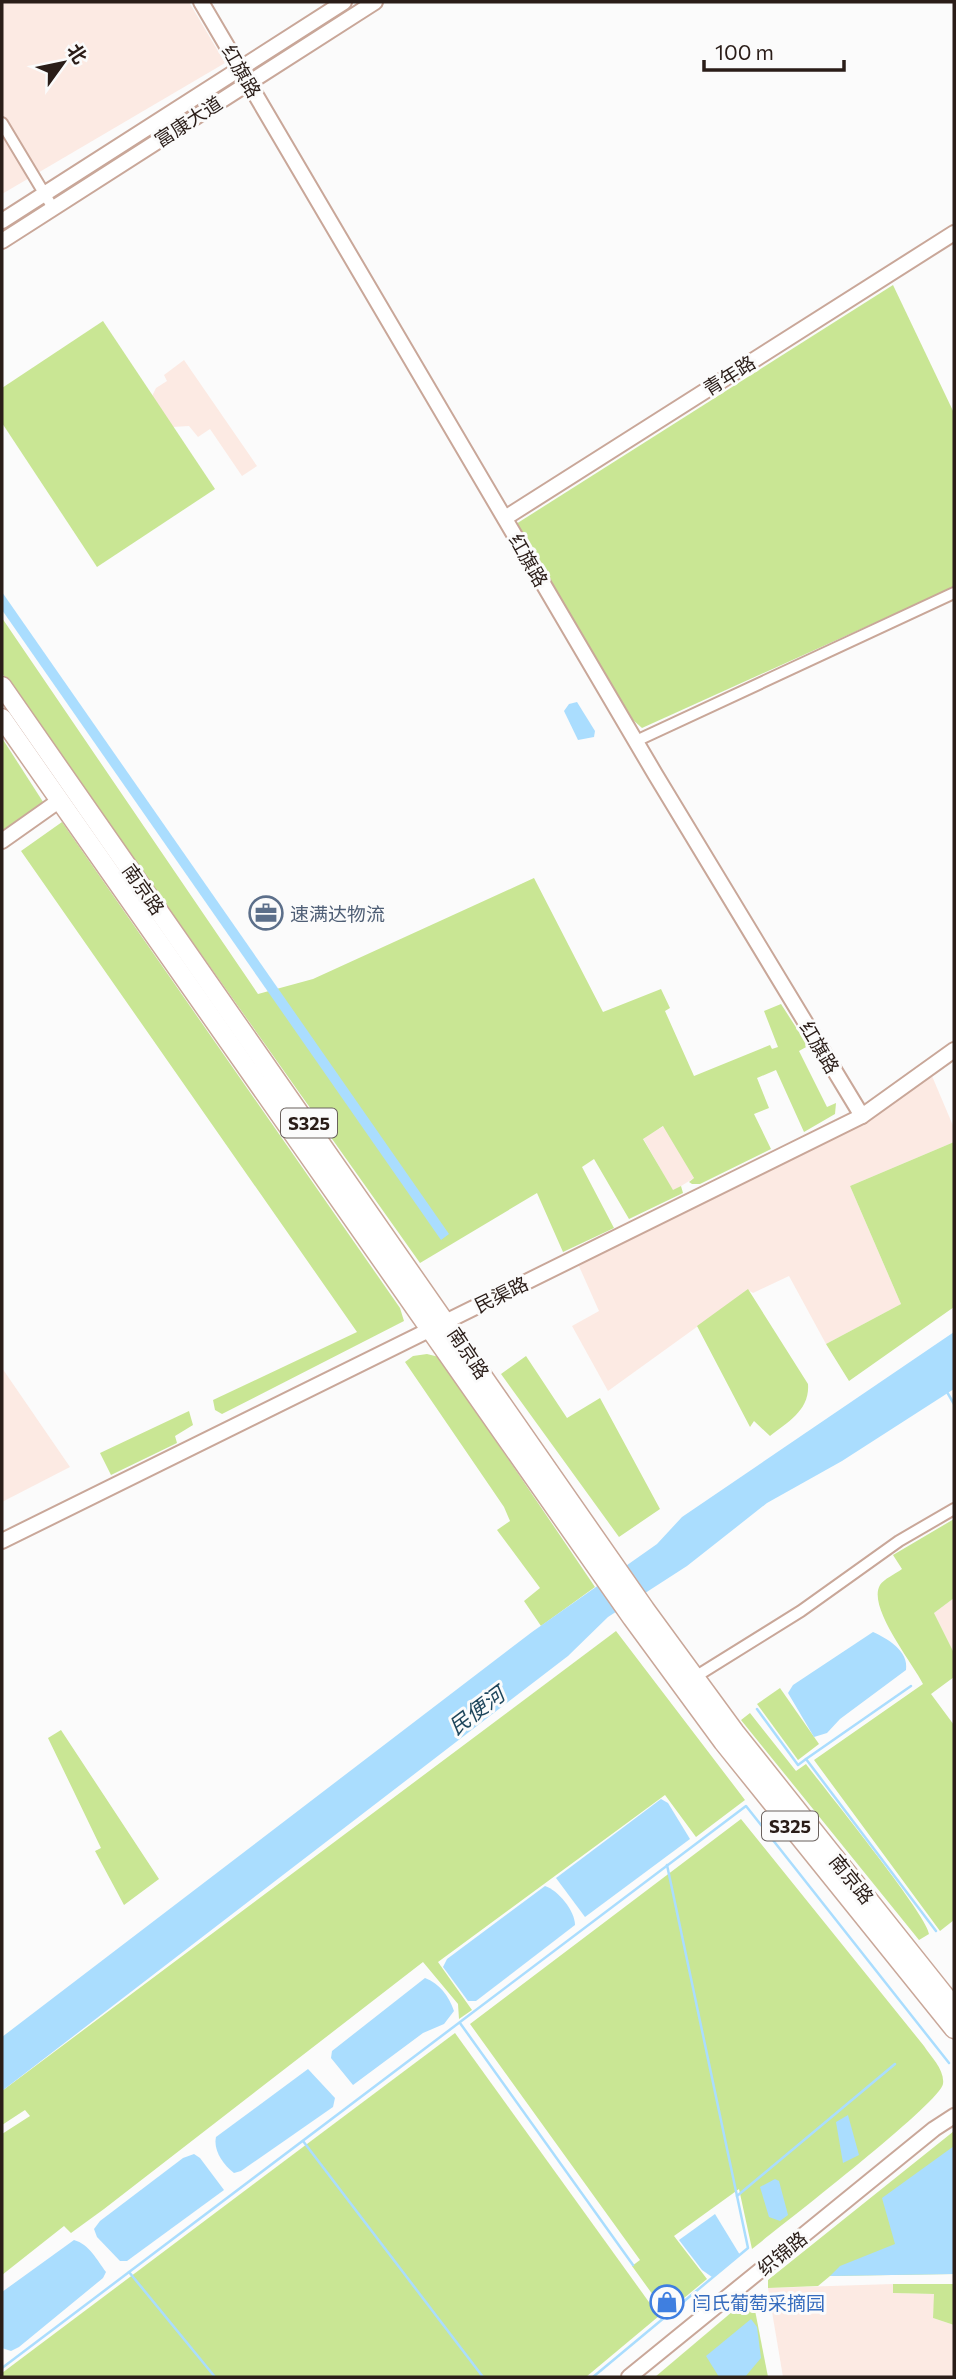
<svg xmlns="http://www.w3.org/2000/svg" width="956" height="2379" font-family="Commissioner,'Noto Sans SC',sans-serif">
<rect width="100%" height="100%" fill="#fbfbfb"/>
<!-- built -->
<g fill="#fceae3">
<path d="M2,2H189L225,63L2,194Z"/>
<path d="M184,360L257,466L242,476L210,429L198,437L189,426L156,428L150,400L156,388L167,381L164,375Z"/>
<path d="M932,1076L954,1128V1142L850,1186L901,1304L826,1344L789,1276L753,1293L748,1290L608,1391L572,1326L599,1311L578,1264L866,1121Z"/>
<path d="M664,1126L694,1178L673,1191L643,1138Z"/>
<path d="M2,1368L70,1467L2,1502Z"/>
<path d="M954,1598V1653L934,1613Z"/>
<path d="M893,2284V2293L935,2294L933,2318L954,2325V2377H783L768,2288Z"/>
</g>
<!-- green -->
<g fill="#c9e694">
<path d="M893,285L954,413V587L642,728L633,720L516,524Z"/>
<path d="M103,321L215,489L97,567L2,423V388Z"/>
<path d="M2,618L258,994L313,979L534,878L603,1012L661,989L670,1008L665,1011L694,1076L770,1045L772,1049L778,1047L764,1011L781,1004L808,1046L799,1051L827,1107L836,1103L835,1114L804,1132L776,1070L757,1078L769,1108L754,1114L771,1149L700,1184H692L689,1182L694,1178L663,1126L643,1139L673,1190L681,1186L683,1193L629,1219L594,1159L582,1167L614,1228L563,1252L537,1193L420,1263L2,673Z"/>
<path d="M2,738L45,805L2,835Z"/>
<path d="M62,822L400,1308L404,1321L222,1414L215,1410L213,1400L357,1332L21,851Z"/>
<path d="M954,1142V1307L849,1381L826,1344L901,1304L850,1186Z"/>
<path d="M748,1289L808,1384C810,1410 788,1422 770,1436L754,1421L750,1427L697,1326Z"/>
<path d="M427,1354L439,1357L595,1587L541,1626L524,1601L540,1588L497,1530L510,1521L504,1507L405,1362L413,1356Z"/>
<path d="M526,1356L567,1418L600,1398L660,1509L619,1537L501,1374Z"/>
<path d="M189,1411L193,1425L175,1436L177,1443L111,1475L100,1453Z"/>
<path d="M954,1519V1598L934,1613L954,1653V1677L931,1694L954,1725V1920L940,1931L814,1760L923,1684C912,1662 867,1607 880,1585C884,1579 895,1574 902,1569L893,1555Z"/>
<path d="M616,1631L745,1800L696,1837L665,1795L438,1962L472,2010L459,2019L458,2004L423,1962L104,2209L71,2233L64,2226L2,2275V2134L30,2116L25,2110L2,2125V2091Z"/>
<path d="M780,1688L819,1744L798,1760L757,1704Z"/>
<path d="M750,1713L796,1771L806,1764C824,1788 928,1916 929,1934L919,1940L741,1720Z"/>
<path d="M61,1730L159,1879L124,1905L95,1851L101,1848L48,1738Z"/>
<path d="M741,1819L924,2046C931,2057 945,2070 943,2084C940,2103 778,2228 752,2249L739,2189L674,2236L707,2279L666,2313L632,2266L640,2260L470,2024Z"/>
<path d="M455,2033L659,2316L586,2377H2V2373Z"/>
<path d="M954,2131V2274L830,2276L818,2286L768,2288V2280Z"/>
<path d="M893,2284H954V2325L933,2318L934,2294L893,2293Z"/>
<path d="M752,2295L768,2377H655Z"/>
</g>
<!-- water -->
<g fill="#aaddfe">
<path d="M2,592L449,1234L441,1240L2,610Z"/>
<path d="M577,702L595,731L594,737L578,740L564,711L569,704Z"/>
<path d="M954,1332V1389L842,1461L767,1503L687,1566L608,1617L568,1656L2,2091V2037L532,1632L657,1544L682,1517Z"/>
<path d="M873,1632C888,1639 909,1651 906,1670L840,1719L827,1733L814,1737L788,1693L793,1685Z"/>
<path d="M661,1799L668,1803L690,1839L585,1917L556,1878Z"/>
<path d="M545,1886C558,1890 575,1911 575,1925L476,2001H468L443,1967L447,1959Z"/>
<path d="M425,1978C439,1983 449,1996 454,2011L444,2024L423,2033L353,2085L331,2058L332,2051Z"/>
<path d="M308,2069L335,2098L333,2107L241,2171L234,2173C223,2165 213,2150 216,2137Z"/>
<path d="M848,2115L859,2155L843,2163L836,2122Z"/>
<path d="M954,2146V2274L830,2276L840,2266L895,2244L882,2198Z"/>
<path d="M194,2154L200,2158L224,2190L127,2261H120L97,2237L94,2229L100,2221L183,2158Z"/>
<path d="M775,2179L779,2181L788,2215L780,2221L769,2217L760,2187Z"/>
<path d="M715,2214L740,2255L712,2277L702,2270L679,2240Z"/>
<path d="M74,2240C89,2244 97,2260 106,2272L103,2278L19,2347L11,2351L2,2348V2292Z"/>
<path d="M751,2319L757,2327L761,2358L745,2377H719L706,2356Z"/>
</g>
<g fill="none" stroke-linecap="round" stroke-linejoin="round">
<!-- stream -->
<g stroke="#aaddfe" stroke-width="2.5">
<path d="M947,1392L954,1404"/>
<path d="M757,1709L798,1765L806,1759L936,1931"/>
<path d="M806,1759L911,1686"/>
<path d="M460,2023L633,2265"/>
<path d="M303,2141L483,2377"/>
<path d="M737,2196L895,2064"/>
<path d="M129,2272L215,2377"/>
<path d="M2,2368L746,1806L949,2063"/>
<path d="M593,2377L748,2248L667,1865"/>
</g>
<defs>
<g id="minor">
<path d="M2,123L53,208"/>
<path d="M636,741L954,593"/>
<path d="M695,1677L801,1611L899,1541L954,1509"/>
</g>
<g id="tertiary">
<path d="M201,2L655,774L862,1116"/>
<path d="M2,221L344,2"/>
<path d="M2,241L375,2"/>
<path d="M505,518L954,233"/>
<path d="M2,841L60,800"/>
<path d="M2,1541L862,1116L954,1050"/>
<path d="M629,2377L934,2129L954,2116"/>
</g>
<g id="primary">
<path d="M2,686L645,1609L735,1732L954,2007"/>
<path d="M2,718L632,1618L723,1742L954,2029"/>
</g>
</defs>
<!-- minor casing -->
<use href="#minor" stroke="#c9a799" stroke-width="14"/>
<!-- tertiary casing -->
<use href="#tertiary" stroke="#c9a799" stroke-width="18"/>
<!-- primary casing -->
<use href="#primary" stroke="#c9a799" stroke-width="21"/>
<!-- minor -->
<use href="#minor" stroke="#fff" stroke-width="10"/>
<!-- tertiary -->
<use href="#tertiary" stroke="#fff" stroke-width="14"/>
<!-- primary -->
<use href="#primary" stroke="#fff" stroke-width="18"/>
</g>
<!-- icons -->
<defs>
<symbol id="office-ring" viewBox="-11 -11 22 22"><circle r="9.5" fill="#fbfbfb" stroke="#5c6f8a" stroke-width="1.5"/><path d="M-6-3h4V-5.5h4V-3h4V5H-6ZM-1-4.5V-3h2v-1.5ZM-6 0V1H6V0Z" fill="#5c6f8a"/></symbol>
<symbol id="shop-ring" viewBox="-11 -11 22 22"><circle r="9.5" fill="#fbfbfb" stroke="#3f7fe0" stroke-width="1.5"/><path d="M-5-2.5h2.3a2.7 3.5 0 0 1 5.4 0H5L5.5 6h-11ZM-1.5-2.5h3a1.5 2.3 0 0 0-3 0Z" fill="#3f7fe0"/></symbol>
</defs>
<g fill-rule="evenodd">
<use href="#office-ring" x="247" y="894" width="38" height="38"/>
<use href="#shop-ring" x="648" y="2283" width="38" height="38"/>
</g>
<g text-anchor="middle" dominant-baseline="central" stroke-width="6" stroke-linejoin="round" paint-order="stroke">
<!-- shield labels -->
<g fill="#fbfbfb" stroke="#69605c" stroke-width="2">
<rect x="281" y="1108.5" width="56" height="29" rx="5"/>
<rect x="762" y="1811.5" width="56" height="29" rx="5"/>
</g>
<g font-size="18" font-weight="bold" fill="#2a1d18">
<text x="309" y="1123">S325</text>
<text x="790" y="1826">S325</text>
</g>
<!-- street labels -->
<g font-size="19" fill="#2a1d18" stroke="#fbfbfb">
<text transform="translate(242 71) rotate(60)">红旗路</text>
<text transform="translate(188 121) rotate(-33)">富康大道</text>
<text transform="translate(729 375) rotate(-32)">青年路</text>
<text transform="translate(529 560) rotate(60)">红旗路</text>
<text transform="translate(144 889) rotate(55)">南京路</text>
<text transform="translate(820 1047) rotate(59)">红旗路</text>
<text transform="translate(501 1294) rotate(-26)">民渠路</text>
<text transform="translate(469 1353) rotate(56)">南京路</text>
<text transform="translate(852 1879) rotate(51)">南京路</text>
<text transform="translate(782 2253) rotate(-39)">织锦路</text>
</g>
<!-- service labels -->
<g font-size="19" fill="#4e5e75" stroke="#fbfbfb" text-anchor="start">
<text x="290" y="913">速满达物流</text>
</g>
<!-- shop labels -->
<g font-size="19" fill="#366cbe" stroke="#fbfbfb" text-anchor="start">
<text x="692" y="2302">闫氏葡萄采摘园</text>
</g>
<!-- water labels -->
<g font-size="21" font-style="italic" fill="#1e465c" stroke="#fbfbfb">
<text transform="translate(476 1710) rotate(-37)">民便河</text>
</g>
</g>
<!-- border -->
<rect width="956" height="2379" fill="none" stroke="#2a1d18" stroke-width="7"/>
<!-- north arrow -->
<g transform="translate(63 63) rotate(57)" stroke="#fbfbfb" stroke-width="5" paint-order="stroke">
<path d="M0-5L12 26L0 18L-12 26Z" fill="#2a1d18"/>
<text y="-10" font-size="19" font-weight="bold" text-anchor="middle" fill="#2a1d18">北</text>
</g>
<!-- scale -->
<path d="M704 60v10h140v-10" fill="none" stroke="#2a1d18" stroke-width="3.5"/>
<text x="715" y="60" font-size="21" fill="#2a1d18" stroke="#fbfbfb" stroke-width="5" paint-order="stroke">100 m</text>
</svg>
